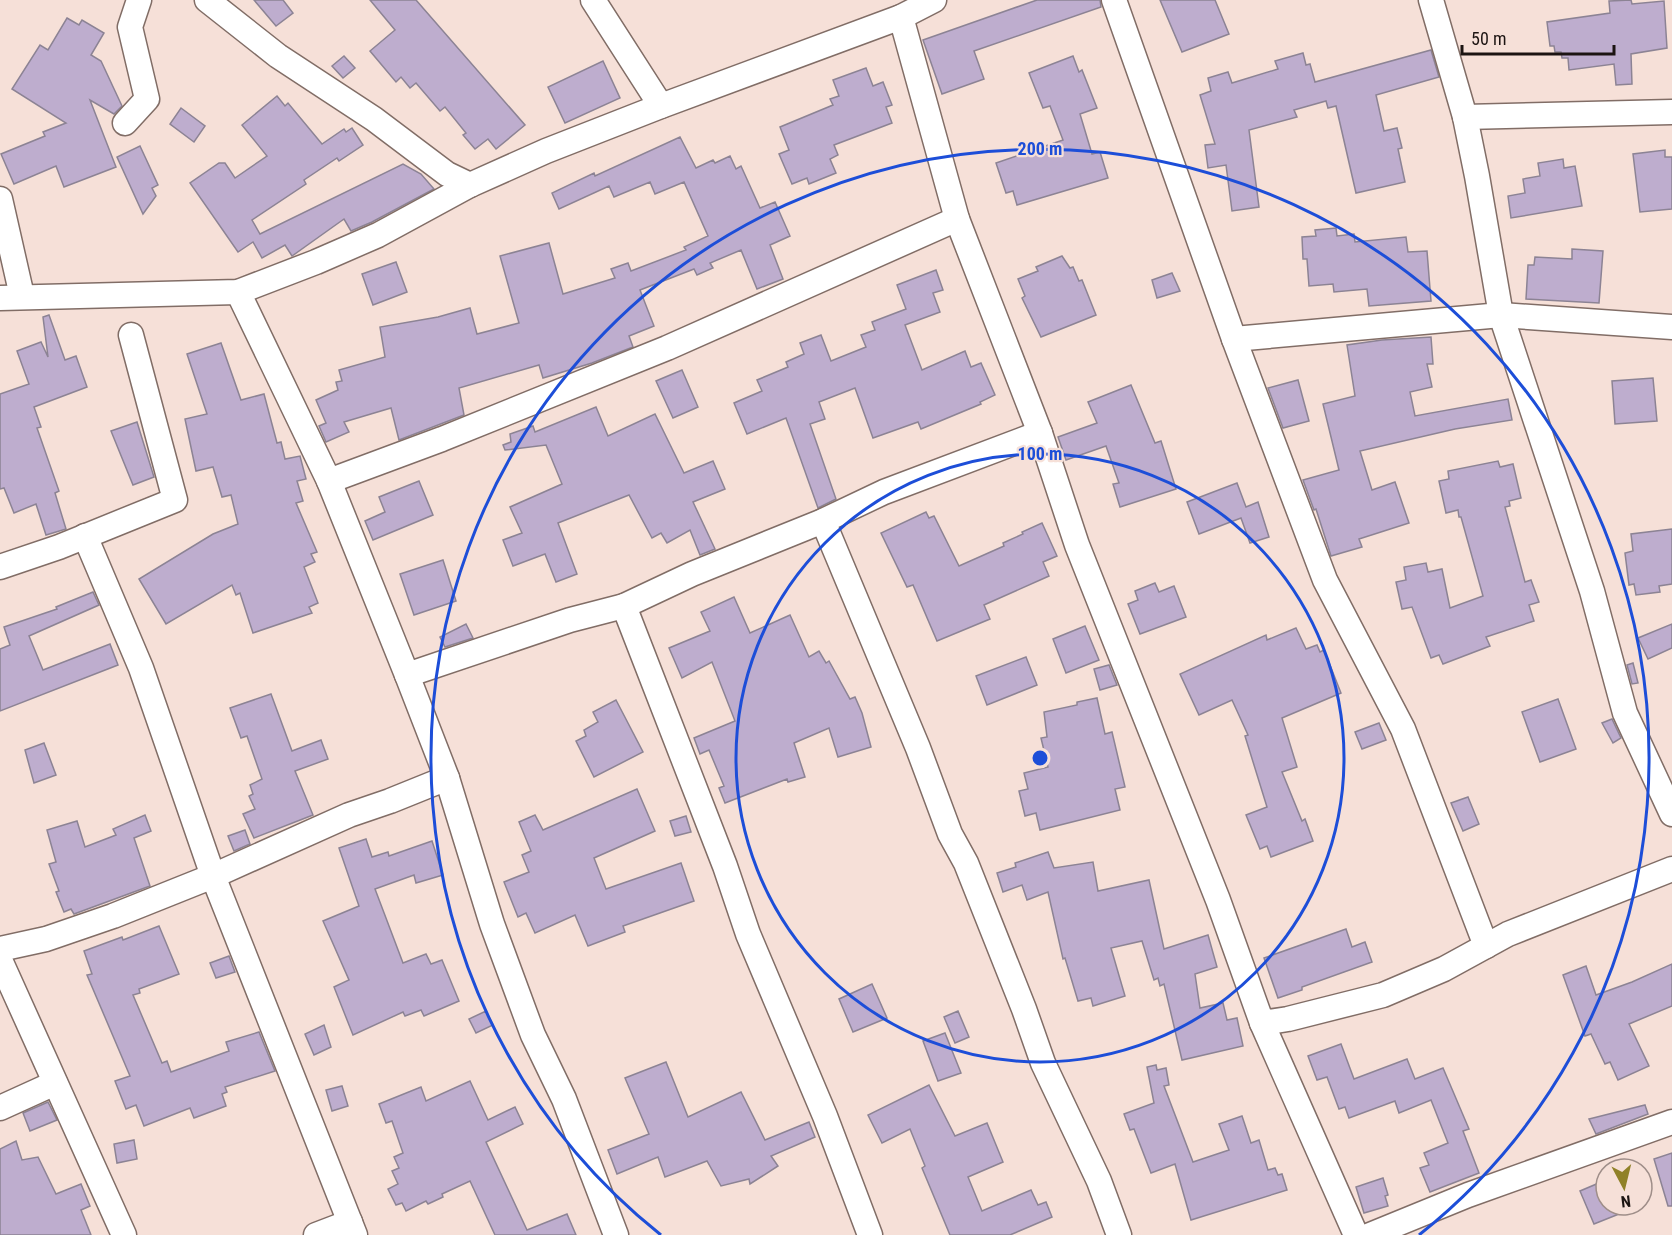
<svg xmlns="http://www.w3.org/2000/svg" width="1672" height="1235" font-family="'Roboto Condensed',sans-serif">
<rect width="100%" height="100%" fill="#f6e0d8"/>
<!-- building -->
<g fill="#beadce" stroke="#8c8394" stroke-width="1.5">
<path d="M254,0H283L293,13L276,26Z"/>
<path d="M370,0H416L525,125L496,149L488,139L475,149L463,135L466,133L445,107L440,111L416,83L410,88L401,77L396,82L370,51L395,30Z"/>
<path d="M1037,0H1100L1101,7L974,51L984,79L942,94L923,40Z"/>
<path d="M1160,0H1215L1229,34L1182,52Z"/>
<path d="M1631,0L1632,4L1664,1L1667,48L1631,54L1632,84L1616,85L1614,64L1569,70L1568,58H1562L1561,52H1555L1554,46H1550L1547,22L1610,13L1609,1Z"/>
<path d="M67,18L79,25L82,20L104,33L91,55L101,61L122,106L114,114L90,100L116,167L64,187L56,166L14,184L1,154L45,136L43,132L66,123L12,89L40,45L48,50Z"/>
<path d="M1431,50L1439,77L1376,95L1384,131L1397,128L1402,148L1398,149L1405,182L1356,193L1336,106L1328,108L1326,101L1294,110L1297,117L1249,130L1259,207L1232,211L1226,165L1208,168L1205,145L1215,144L1200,95L1211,91L1208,78L1228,72L1232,83L1278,69L1275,61L1303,53L1306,65L1310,64L1315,82Z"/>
<path d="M344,56L355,68L343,78L332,66Z"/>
<path d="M1073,56L1079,72L1082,70L1097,108L1080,114L1092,154L1100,152L1108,178L1017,205L1013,191L1006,193L996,163L1063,140L1050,106L1043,108L1029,73Z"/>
<path d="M603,61L620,98L565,123L548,87Z"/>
<path d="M866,68L873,86L883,82L892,105L886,107L892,123L834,145L838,155L830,159L836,173L809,184L807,178L792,184L779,154L789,150L780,127L833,105L830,99L839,96L833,80Z"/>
<path d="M277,96L285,106L288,103L322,144L344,129L346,132L352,128L363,145L339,161L337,158L304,180L306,184L252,220L260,234L403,164L421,174L434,189L372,222L351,231L344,219L292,256L285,245L262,258L253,242L238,252L190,183L219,163H225L235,178L267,156L242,125Z"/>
<path d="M181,108L205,126L194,142L170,124Z"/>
<path d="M680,137L696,168L713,160L715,163L730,156L736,169L741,166L760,208L775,202L790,236L770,245L783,279L757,289L741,250L710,263L713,268L697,275L694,269L640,290L654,326L629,336L633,347L592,363L543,378L539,365L459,388L464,415L399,440L391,408L344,422L349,432L326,442L319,426L326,423L316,400L338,390L336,382L342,381L339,370L385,357L380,327L438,317L470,308L477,334L519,323L500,256L549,243L563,294L615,278L611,269L628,263L631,271L686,250L684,247L708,236L684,182L655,194L650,182L614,197L609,186L559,209L552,193L594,173L595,176Z"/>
<path d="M140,146L158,185L152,188L156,196L143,214L117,157Z"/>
<path d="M1665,150V157H1672V209L1640,212L1633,154Z"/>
<path d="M1563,159L1564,168L1575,166L1582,206L1511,218L1508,196L1525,193L1523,179L1540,176L1538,163Z"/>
<path d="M1336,228L1337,236L1354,234L1355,242L1406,237L1408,252L1427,251L1431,301L1369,306L1367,289L1334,292L1333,284L1309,286L1307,259H1303L1302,237L1316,236L1315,230Z"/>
<path d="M1572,249L1603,251L1599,303L1526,299L1528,265H1534L1535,257L1572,259Z"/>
<path d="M1062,256L1070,268L1073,267L1079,281L1082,280L1096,315L1041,337L1022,298L1025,296L1018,279L1038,271L1036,267Z"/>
<path d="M396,262L407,292L373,305L362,274Z"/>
<path d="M936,270L943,290L933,293L940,312L905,325L922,370L965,351L971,367L981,363L995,395L980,402L981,404L921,429L918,422L873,438L855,388L819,402L825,419L810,424L836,499L818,508L786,418L747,434L734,403L762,391L757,380L788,367L786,362L804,354L800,343L821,335L831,361L866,347L861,335L875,330L872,322L906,309L897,285Z"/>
<path d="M1172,273L1180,291L1157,298L1152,280Z"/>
<path d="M49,315L65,360L76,356L87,387L34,407L41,427L37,428L59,491L55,493L66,529L46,535L36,504L14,513L4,488L0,489V394L29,384L17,351L41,342L48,357L43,317Z"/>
<path d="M1431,337L1433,364H1427L1432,387L1410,392L1415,416L1508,399L1512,420L1455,429L1360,451L1372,490L1395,482L1409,523L1359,539L1362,547L1331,556L1316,509L1314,510L1303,480L1339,470L1323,404L1355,396L1347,345L1382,340Z"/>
<path d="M221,343L241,400L264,394L277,443L281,442L285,459L300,456L306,479L297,481L303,501L296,503L317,552L311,554L315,562L304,567L318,603L309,607L312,613L253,633L240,593L236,595L232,585L166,624L139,579L213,534L238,524L231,495L222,497L213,467L196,471L185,419L207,414L187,354Z"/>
<path d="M682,370L698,407L673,418L656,381Z"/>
<path d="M1653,378L1657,421L1615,424L1612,381Z"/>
<path d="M1298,380L1309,421L1283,428L1268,388Z"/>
<path d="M1131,385L1155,443L1161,441L1176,489L1120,507L1113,484L1119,483L1106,446L1066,460L1058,437L1097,423L1088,402Z"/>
<path d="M596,407L608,436L655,414L684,473L713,461L725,489L693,502L715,549L700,555L690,530L667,543L661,533L652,538L629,495L558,523L577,574L556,582L545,554L513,566L503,540L522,533L510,507L562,484L546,445L505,450L503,445L511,442L510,434L533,426L535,432Z"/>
<path d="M137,422L154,477L133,485L111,431Z"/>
<path d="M1498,461L1500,467L1513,464L1521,498L1509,501L1510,506L1505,507L1525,582L1531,580L1539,602L1529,605L1534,621L1486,637L1490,646L1443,664L1439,655L1431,658L1412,607L1402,609L1396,582L1406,580L1404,567L1426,563L1428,572L1442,569L1450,608L1483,596L1461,517H1459L1458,510L1446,513L1439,481L1449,479L1448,471Z"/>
<path d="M419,481L433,515L373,540L365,521L385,512L379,497Z"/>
<path d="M1237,483L1246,507L1258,502L1269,537L1250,543L1241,518L1199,534L1187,502Z"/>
<path d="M926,512L929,518L934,516L959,566L1004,546L1003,543L1023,534L1022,532L1042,523L1057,556L1043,562L1049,576L984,605L990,619L937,641L913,585L907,587L881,533Z"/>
<path d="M1672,529V584L1659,586L1660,592L1636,595L1634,584L1629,585L1625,553L1633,551L1631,534Z"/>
<path d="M443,560L456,601L414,615L400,574Z"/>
<path d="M1155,583L1159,592L1174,586L1186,617L1140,634L1128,604L1138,600L1135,591Z"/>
<path d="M93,592L99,605L29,636L43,670L110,644L118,665L0,711V649L10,645L4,627L57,609L56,607Z"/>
<path d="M734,597L750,633L790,615L809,657L819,651L826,663L829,661L850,699L855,697L862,713L871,747L838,757L829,728L794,743L805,777L788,782L787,779L725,803L719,788L724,786L709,750L700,754L694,738L735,721L712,662L682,678L669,648L710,631L701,612Z"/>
<path d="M466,624L473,638L445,647L440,637Z"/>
<path d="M1672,624V648L1648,659L1638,638Z"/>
<path d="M1085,626L1099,660L1066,673L1053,639Z"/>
<path d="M1296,628L1306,649L1317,645L1320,652L1324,650L1341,693L1282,718L1297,767L1282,772L1302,821L1305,819L1313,841L1271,857L1267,846L1260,849L1246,815L1267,807L1245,736L1248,735L1232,700L1199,715L1180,674L1266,635L1267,640Z"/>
<path d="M1026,657L1037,685L987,705L976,676Z"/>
<path d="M1633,663L1638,683L1632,684L1627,665Z"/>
<path d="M1109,665L1117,685L1100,690L1094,669Z"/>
<path d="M271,694L292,751L321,740L328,759L295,771L313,815L254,838L243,814L255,809L249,796L253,794L250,785L262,779L247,736L241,738L230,708Z"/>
<path d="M1097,698L1105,734L1112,732L1125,787L1115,789L1120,810L1040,830L1036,813L1025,816L1019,791L1028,789L1024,773L1048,767L1041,738L1047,737L1044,712L1077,705V702Z"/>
<path d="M1558,699L1576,749L1540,762L1522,712Z"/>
<path d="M616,700L643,752L594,777L576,741L586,736L584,730L598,722L593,712Z"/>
<path d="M1612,719L1621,738L1613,743L1602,723Z"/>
<path d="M1379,723L1386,740L1362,749L1355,732Z"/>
<path d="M44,743L56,775L34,783L25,750Z"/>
<path d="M637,789L655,831L594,858L606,889L681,863L694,901L623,926L625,932L588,946L575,915L535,933L526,913L518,917L504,882L529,872L522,855L531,851L519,822L535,815L543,830Z"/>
<path d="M1468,797L1479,824L1463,831L1451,803Z"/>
<path d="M145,815L151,831L134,838L150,886L74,914L71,909L64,912L56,892L59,891L49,864L56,862L47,830L77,821L85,847L116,835L113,829Z"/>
<path d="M686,816L691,832L675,836L670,821Z"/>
<path d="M245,830L250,844L234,851L228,836Z"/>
<path d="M366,839L372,857L388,852L389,856L432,841L443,875L416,883L414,875L375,889L403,963L426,954L431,964L442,960L459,1001L424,1016L421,1010L405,1016L403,1012L353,1035L334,987L349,980L323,921L359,906L339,848Z"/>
<path d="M1048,852L1054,868L1093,862L1098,891L1149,880L1164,949L1208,935L1217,967L1195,974L1200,1008L1223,1003L1227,1020L1237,1018L1243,1046L1182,1060L1164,984L1160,986L1158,978L1154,980L1142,941L1111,948L1125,996L1093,1006L1091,998L1078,1001L1065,958L1063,959L1048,892L1027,900L1022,885L1003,892L997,873L1016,867L1015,863Z"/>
<path d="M159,926L179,974L139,989L140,993L133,995L162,1063L167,1061L171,1072L229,1051L226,1042L259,1032L275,1071L225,1087L227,1092L222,1094L226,1106L194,1118L190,1108L144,1126L136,1105L126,1109L115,1081L130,1076L87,975L92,974L84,951L122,937L123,940Z"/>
<path d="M1346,929L1352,947L1365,942L1372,962L1302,987V990L1278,998L1264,958Z"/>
<path d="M229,956L235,972L216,978L210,963Z"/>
<path d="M1672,964V1006L1629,1024L1649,1066L1618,1080L1610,1062L1605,1064L1591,1034L1585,1036L1563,975L1586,966L1596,995L1632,982Z"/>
<path d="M872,984L887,1018L853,1032L839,999Z"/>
<path d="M486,1011L493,1025L476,1033L469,1019Z"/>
<path d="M958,1011L969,1037L955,1043L944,1017Z"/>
<path d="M324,1025L331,1047L314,1055L305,1034Z"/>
<path d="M945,1033L961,1073L938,1081L923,1041Z"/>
<path d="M1341,1044L1354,1079L1407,1059L1415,1079L1443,1068L1469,1129L1463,1131L1479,1173L1430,1192L1420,1168L1429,1165L1424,1153L1448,1143L1431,1100L1399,1113L1395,1101L1349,1118L1345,1107L1339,1109L1327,1077L1317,1080L1308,1056Z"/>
<path d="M666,1062L688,1117L741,1092L765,1140L809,1122L815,1137L771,1156L778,1166L750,1184L749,1179L721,1186L707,1161L665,1177L658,1157L617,1174L608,1150L649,1134L625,1078Z"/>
<path d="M1156,1065L1157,1070L1166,1068L1169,1085L1164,1086L1193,1162L1229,1150L1219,1124L1242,1116L1251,1143L1259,1140L1268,1170L1275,1168L1278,1175L1282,1174L1287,1190L1191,1220L1175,1164L1151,1173L1134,1129L1130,1130L1124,1114L1154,1103L1147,1067Z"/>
<path d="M470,1081L488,1120L515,1107L523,1124L486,1142L527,1230L567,1214L576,1235H495L470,1181L442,1194L443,1197L428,1204L426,1201L406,1211L402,1203L396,1205L388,1189L398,1184L392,1171L399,1168L394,1157L403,1153L392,1121L386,1123L379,1104L421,1087L426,1101Z"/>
<path d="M929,1085L955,1136L987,1123L1003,1162L968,1177L982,1211L1031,1190L1038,1205L1046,1202L1052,1217L1010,1235H950L922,1168L925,1166L910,1129L882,1143L868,1115Z"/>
<path d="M342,1086L348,1106L332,1111L326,1090Z"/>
<path d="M48,1102L57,1120L30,1131L23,1113Z"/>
<path d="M1645,1105L1648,1114L1596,1134L1589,1119Z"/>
<path d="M134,1140L137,1159L117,1163L114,1144Z"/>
<path d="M16,1141L22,1160L38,1157L56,1194L81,1184L90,1206L81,1210L91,1235H0V1149Z"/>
<path d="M1672,1153V1206H1668L1654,1159Z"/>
<path d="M1383,1178L1388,1195L1385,1196L1388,1206L1364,1213L1356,1187Z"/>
<path d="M1606,1180V1205L1639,1206L1594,1224L1580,1191Z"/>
</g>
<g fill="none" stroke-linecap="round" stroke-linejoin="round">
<defs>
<g id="street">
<path d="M207,0L278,56L374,119L447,174L470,185"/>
<path d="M593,0L661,106"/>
<path d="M1114,0L1234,339L1325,580L1403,729L1486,946"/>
<path d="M1431,0L1465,117L1477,176L1501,315L1592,591L1625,713L1672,814"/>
<path d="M901,17L957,219L1040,433L1077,545L1218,900L1262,1023L1356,1235"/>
<path d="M1465,117L1672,112"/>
<path d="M125,123L147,99L130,27L139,0"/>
<path d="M0,199L22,296"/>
<path d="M238,292L329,481L407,675L447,778L492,924L533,1035L564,1099L616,1235"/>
<path d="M0,298L238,292L316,262L378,235L470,185L546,151L661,106L901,17L934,0"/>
<path d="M1234,339L1501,315L1672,327"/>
<path d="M329,481L442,439L667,348L957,219"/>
<path d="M823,521L918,748L950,834L966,863L1024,1009L1043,1063L1099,1181L1119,1235"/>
<path d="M85,536L141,668L213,876L355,1235"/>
<path d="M0,567L59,547L175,500L131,335"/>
<path d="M624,606L725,866L748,934L825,1116L870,1235"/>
<path d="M407,675L570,620L624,606L692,574L823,521L884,492L1040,433"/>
<path d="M0,949L46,939L113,916L213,876L349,815L390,801L447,778"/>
<path d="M0,960L124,1235"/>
<path d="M1262,1023L1288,1019L1383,995L1444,969L1508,934L1672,869"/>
<path d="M0,1108L55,1083"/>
<path d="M316,1235L350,1222"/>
<path d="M1370,1235L1468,1195L1672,1122"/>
</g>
</defs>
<!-- street casing -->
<use href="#street" stroke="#816d66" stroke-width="27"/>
<!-- street -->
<use href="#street" stroke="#fff" stroke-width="24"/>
</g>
<!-- distance rings -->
<g fill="none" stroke="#1d4ed8" stroke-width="3">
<circle cx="1040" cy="758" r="304"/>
<path d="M661 1235A609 609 0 1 1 1419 1235"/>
</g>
<circle cx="1040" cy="758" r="9" fill="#1d4ed8" stroke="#f6e0d8" stroke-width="3"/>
<g font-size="18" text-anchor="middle" font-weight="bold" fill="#1d4ed8" stroke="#f6e0d8" stroke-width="4.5" stroke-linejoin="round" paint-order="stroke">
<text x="1040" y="155">200 m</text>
<text x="1040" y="460">100 m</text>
</g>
<!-- north arrow -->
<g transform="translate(1624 1187) rotate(173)"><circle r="28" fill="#f6e0d8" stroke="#9f8e89" stroke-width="1.5"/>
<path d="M0-4.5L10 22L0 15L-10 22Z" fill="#908128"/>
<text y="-9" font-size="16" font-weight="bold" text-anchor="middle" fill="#1c1412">N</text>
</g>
<!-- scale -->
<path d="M1462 45v9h152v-9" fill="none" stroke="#1c1412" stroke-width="3"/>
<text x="1471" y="45" font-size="18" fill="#1c1412" stroke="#f6e0d8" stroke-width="4.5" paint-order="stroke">50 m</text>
</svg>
